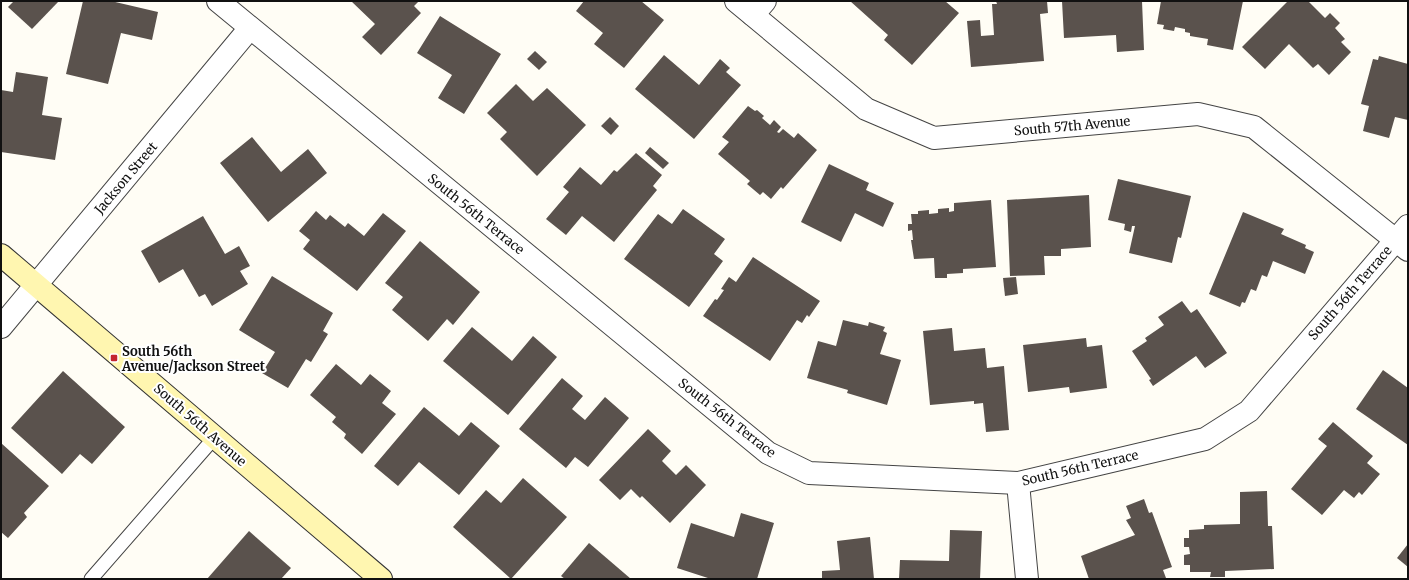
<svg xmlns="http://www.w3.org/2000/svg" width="1409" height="580" font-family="Merriweather,serif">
<rect width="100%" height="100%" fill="#fffdf5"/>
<!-- building -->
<g fill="#5a524d">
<path d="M14,1H59L32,29L8,7Z"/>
<path d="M83,1H111L158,12L152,40L121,33L108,84L66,74Z"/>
<path d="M351,1H419L414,6L421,13L381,55L362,37L375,24Z"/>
<path d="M584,1H641L664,20L624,68L594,44L603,33L576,11Z"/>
<path d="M850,1H945L959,13L912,65L884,40L888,35Z"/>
<path d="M996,1H1047L1048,13L1040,14L1044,61L971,67L967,21L980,20L981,36L994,35L992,4H997Z"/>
<path d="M1062,1H1142L1144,50L1117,52L1116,35L1064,38Z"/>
<path d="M1161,1H1243L1233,50L1207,45L1208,39L1190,36V33L1185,32V29L1175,27L1174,31L1163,29L1164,25L1157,24Z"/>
<path d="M1288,1H1308L1325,18L1330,13L1340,23L1335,28L1345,39L1341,42L1351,52L1329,75L1318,64L1313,68L1289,44L1265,69L1242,47Z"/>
<path d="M440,16L501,54L464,114L438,98L452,75L417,53Z"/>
<path d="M535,51L547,62L539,70L527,59Z"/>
<path d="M664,55L699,85L720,59L730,68L726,72L741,85L694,139L635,89Z"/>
<path d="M1379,56L1408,64V120L1395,117L1389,138L1363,131L1369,106L1361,104L1373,59L1378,60Z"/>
<path d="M16,72L48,77L42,115L62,118L55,160L1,152V90L13,92Z"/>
<path d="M516,84L533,101L547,88L586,125L537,176L500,139L507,132L487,113Z"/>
<path d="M748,106L755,111L757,110L764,116L762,118L770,125L774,120L781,127L777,132L779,133L783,129L794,138L798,133L817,150L783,189L781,187L771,199L763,192L760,195L747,184L750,181L718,154L729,142L722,137Z"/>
<path d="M610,117L619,126L611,135L601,126Z"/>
<path d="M252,137L281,172L308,149L327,173L268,222L220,163Z"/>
<path d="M650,147L669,163L663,169L645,153Z"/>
<path d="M636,153L662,175L653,186L657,190L614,242L582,216L566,235L546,219L569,192L563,187L580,167L601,185L614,170L617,172Z"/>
<path d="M829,164L869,183L866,190L894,203L883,227L855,213L841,242L801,222Z"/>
<path d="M1118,179L1191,196L1181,238L1178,237L1172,263L1129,253L1135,226H1132L1131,232L1124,230L1125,224L1108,220Z"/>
<path d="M1089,195L1091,247L1061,249V256H1044L1045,275L1010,276L1007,200Z"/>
<path d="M991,200L996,267L963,269V273L947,274V278H935L934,258L914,259L911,240H913L912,230L908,231V224H912L911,214H918V211L929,210V214L938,213V209L949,208V212L954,211V203Z"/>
<path d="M683,209L725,239L714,254L723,261L689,307L624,259L658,214L672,224Z"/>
<path d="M316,211L326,220L330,215L345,227L348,223L364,236L383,213L406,231L357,291L303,249L310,240L299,231Z"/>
<path d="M1243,212L1284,229L1281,234L1306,245L1305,248L1314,252L1305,274L1273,261L1267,277L1262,275L1256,291L1251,289L1245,303L1242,302L1240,307L1209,294Z"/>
<path d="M203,216L225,254L239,246L250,266L240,271L248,284L212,306L205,294L199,297L183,269L159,283L141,251Z"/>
<path d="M420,241L480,292L453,325L447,319L428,341L392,310L403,297L385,283Z"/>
<path d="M753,257L820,301L809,317L807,315L802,323L797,320L770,361L703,316L715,299L717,300L724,290L721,289L729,277L736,282Z"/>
<path d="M272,276L333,313L323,331L328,334L311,362L306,359L288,388L262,373L275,352L239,330Z"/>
<path d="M1016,277L1018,294L1005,296L1003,278Z"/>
<path d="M1182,301L1191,313L1197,309L1227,353L1205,368L1196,356L1153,386L1149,380L1151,379L1132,351L1147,341L1145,338L1164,325L1158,317Z"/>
<path d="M843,320L868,326L869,322L885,327L883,331L887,333L880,354L901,360L887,405L847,393L848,390L807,378L818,341L836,346Z"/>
<path d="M472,327L512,361L533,336L557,357L508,415L443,361Z"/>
<path d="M952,328L954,351L985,348L987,368L1004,366L1009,430L986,432L983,403L974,404V401L930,405L923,331Z"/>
<path d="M1086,338L1087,347L1102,345L1107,388L1070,393L1069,387L1028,392L1023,345Z"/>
<path d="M336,364L361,385L370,374L391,391L382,403L396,414L362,454L344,438L346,434L332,422L336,417L310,395Z"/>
<path d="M1383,370L1408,388V445L1356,409Z"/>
<path d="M63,371L125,427L92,464L80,454L62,474L11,428Z"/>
<path d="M562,378L583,396L572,409L585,420L605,397L629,418L588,467L575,457L566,468L519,429Z"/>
<path d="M424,407L459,436L471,422L500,446L459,495L419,462L398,486L374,466Z"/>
<path d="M1333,422L1373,456L1367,463L1380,474L1362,495L1359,492L1354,498L1344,490L1322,515L1291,489L1327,446L1318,439Z"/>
<path d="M648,429L671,451L662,461L676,475L686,465L706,485L670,523L642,496L640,498L631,489L620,500L599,480Z"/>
<path d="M1,443L49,486L24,513L27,517L8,538L1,532Z"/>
<path d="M523,478L567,517L511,579L453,527L486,490L501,503Z"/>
<path d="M1267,491L1268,526H1272L1274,569L1225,571V577H1210L1211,572H1190V565H1184V555L1190,554L1189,547H1184V538H1189V530L1204,529V525L1240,524V492Z"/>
<path d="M1144,499L1149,513L1152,512L1172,567L1163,570L1166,578L1089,579L1081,556L1135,535L1126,520L1131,518L1126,506Z"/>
<path d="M741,513L774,523L757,579H711L677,568L691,523L734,537Z"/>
<path d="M950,530L982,531L980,579H899L900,560L949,561Z"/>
<path d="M249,531L291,568L281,579H207Z"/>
<path d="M870,537L874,579H822V571L840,570L837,541Z"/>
<path d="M589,543L631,579H565L561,576Z"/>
<path d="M1408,544V567L1397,558Z"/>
</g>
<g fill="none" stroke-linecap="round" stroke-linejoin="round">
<defs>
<path id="lane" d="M91,579L215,437"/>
<g id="street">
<path d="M218,1L768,453L809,473L1018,483L1205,439L1249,411L1408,226"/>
<path d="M736,1L866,109L934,138L1198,114L1254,127L1408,250"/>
<path d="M753,15L765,1"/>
<path d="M1,327L250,28"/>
<path d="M1018,483L1027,579"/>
</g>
<path id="secondary" d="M1,255L381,579"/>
</defs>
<!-- lane casing -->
<use href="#lane" stroke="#444" stroke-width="15"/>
<!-- street casing -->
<use href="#street" stroke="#444" stroke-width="24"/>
<!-- secondary casing -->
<use href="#secondary" stroke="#333" stroke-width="24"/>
<!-- lane -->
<use href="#lane" stroke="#fff" stroke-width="13"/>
<!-- street -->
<use href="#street" stroke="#fff" stroke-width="22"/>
<!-- secondary -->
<use href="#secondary" stroke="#fff6b0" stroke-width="22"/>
</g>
<!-- markers -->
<rect fill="#c4262e" stroke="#fff" stroke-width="1.5" x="110" y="354" width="8" height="8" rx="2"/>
<g text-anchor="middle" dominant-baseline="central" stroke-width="4" stroke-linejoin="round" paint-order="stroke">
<!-- street labels -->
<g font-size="13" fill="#111" stroke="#fff">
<text transform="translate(1072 126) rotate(-5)">South 57th Avenue</text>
<text transform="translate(126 178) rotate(-50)">Jackson Street</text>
<text transform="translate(476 214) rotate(39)">South 56th Terrace</text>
<text transform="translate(1350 293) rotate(-49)">South 56th Terrace</text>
<text transform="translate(727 418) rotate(38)">South 56th Terrace</text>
<text transform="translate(200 425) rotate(41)">South 56th Avenue</text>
<text transform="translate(1080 468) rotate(-13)">South 56th Terrace</text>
</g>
<!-- poi labels -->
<g font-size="13" font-weight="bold" fill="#111" stroke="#fff" text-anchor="start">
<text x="122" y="351">South 56th<tspan x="122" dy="15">Avenue/Jackson Street</tspan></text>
</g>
</g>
<!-- border -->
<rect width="1409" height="580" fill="none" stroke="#111111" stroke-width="4"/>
</svg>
